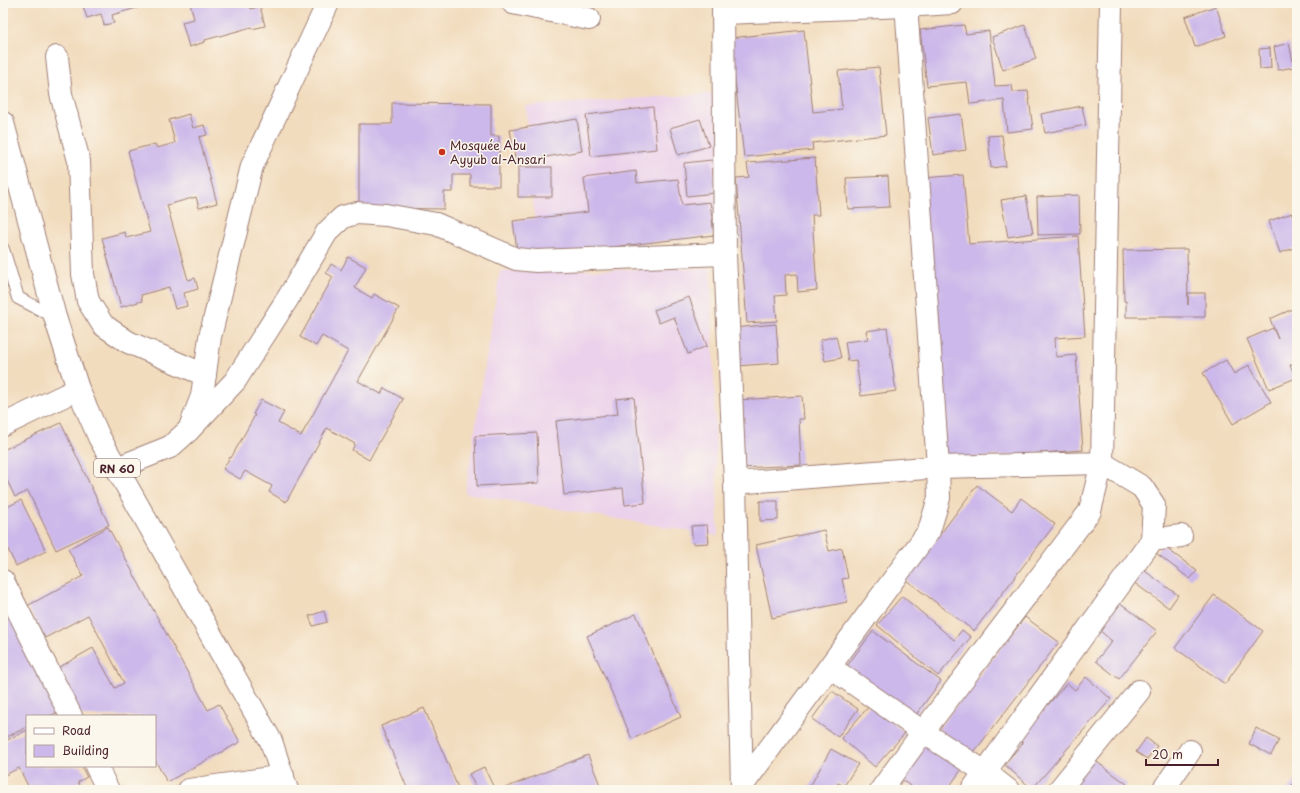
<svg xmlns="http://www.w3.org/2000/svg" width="1300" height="793" font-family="'Playpen Sans',sans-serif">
<rect width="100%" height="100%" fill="#fbf7ec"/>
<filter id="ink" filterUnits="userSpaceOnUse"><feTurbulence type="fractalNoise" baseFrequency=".025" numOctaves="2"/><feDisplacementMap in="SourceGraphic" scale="8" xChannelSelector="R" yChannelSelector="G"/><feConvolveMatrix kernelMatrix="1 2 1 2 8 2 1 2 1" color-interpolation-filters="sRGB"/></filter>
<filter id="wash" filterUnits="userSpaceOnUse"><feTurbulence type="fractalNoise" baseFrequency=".012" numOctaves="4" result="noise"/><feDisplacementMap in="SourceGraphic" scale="16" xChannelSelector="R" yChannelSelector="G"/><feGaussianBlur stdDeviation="0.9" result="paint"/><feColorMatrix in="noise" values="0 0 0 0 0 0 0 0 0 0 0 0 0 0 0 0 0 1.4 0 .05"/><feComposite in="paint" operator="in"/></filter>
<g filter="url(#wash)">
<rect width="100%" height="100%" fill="#f2dcbe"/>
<!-- built -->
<g fill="#ebd1eb">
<path d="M720,93L730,227L536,240L526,106Z"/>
<path d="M711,268L718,536L465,493L500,271Z"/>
</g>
<g id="blocks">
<!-- building -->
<g fill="#ccb8ea">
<path d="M82,3H154L112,15L114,23L104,25L101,14L87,18Z"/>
<path d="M190,3H249L251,9L260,6L265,26L252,29V27L205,40V42L189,47L182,22L194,19Z"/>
<path d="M1216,6L1226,36L1195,47L1185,17Z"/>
<path d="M964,25L966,34L989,31L995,86L1012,85L1013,92L1028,91L1033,129L1007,132L1004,100L970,104L967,82L927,86L920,30Z"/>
<path d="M1025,25L1036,59L1003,70L992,37Z"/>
<path d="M804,30L813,112L842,109L838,71L879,67L886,135L812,143L813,150L744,157L730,38Z"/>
<path d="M1289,43L1294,67L1278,70L1274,47Z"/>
<path d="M1270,48L1271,68L1260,69L1259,49Z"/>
<path d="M392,103L491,104V136H499V186H470V175H453V192H444V209L359,208V124H392Z"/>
<path d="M1082,106L1086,125L1045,133L1041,114Z"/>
<path d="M653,107L657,149L591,156L586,115Z"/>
<path d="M189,114L193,128L204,125L207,135L199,137L217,203L199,208L196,197L167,205L188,280L195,278L198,289L184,293L187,306L175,309L169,287L141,295L142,301L121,307L102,238L125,232L126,238L150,232L128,151L155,144L157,148L175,143L169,120Z"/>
<path d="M961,114L966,150L933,155L928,118Z"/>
<path d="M577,119L582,151L516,162L510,130Z"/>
<path d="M700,119L709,146L678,155L670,128Z"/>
<path d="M1002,135L1006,166L991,168L988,136Z"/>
<path d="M815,158L819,215H812L817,290L798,292L797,274L785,275L786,295L775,296L777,321L747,323L736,178L749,177L747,163Z"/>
<path d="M712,160L715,193L687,196L684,163Z"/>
<rect x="518" y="167" width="34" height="30"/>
<path d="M636,171L637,183L678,179L682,205L710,202L714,235L518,258L513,221L588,212L584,178Z"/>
<path d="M963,175L969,244L1078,236L1085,336L1055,338L1056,357L1076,355L1083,450L944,460L922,178Z"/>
<path d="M888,176L890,207L848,209L846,178Z"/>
<path d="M1079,195L1080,234L1038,235L1037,197Z"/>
<path d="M1026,196L1033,233L1008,237L1001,200Z"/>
<path d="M1292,213L1297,228V247L1280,253L1269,221Z"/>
<path d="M1187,249L1188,305V293H1205V317H1126V301H1124L1123,250Z"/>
<path d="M348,257L366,267L355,288L372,298L374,294L399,308L358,381L381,394L384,388L403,399L369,460L352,450L355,444L327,428L286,502L269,492L272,486L245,471L240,479L223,469L230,457L231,458L255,415L253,414L261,400L284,412L278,423L301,436L348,351L322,336L316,346L300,337L333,277L326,273L331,264L341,270Z"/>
<path d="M3,268L9,287L3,289Z"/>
<path d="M689,297L707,346L688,354L674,317L659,323L654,310Z"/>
<path d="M1297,307V362L1290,365L1296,378L1269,389L1247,339L1273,328L1278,339L1270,319Z"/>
<path d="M776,324L779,363L736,366L733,328Z"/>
<path d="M887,328L896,391L861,396L856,360L848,361L845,342L868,339L866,331Z"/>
<path d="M836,336L841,358L825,361L820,340Z"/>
<path d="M1226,360L1234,374L1249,365L1271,402L1233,424L1203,373Z"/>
<path d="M802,396L804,419H799L801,465L741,468L737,400Z"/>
<path d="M634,397L645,503L625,505L623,488L564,495L556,421L618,414L616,399Z"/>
<path d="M61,423L109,525L56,550L28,491L15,497L3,472V450Z"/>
<path d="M537,433L539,483L477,486L475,436Z"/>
<path d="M977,485L1012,511L1021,498L1055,524L974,631L906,580Z"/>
<path d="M21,500L46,551L16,566L3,539V509Z"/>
<path d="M760,501H778V520L760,521Z"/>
<path d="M707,525L709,543L693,544L691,526Z"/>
<path d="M108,527L208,710L219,704L240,742L167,782L155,760V716H82L56,669L93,648L115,688L124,683L88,615L45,638L27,606L83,576L68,549Z"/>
<path d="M824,530L829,551L842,548L848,578L842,579L847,602L772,618L756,545Z"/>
<path d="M1162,545L1197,571L1190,579L1156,553Z"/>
<path d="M1142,569L1178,595L1169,608L1133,582Z"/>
<path d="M1214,595L1263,631L1225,684L1175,648Z"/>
<path d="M902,596L954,640L962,630L971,637L938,676L877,625Z"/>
<path d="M1119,602L1157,631L1119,679L1096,661L1112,641L1098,629Z"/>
<path d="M324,611L327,622L313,626L309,616Z"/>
<path d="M11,614L58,712L50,716H27V727L3,739V618Z"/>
<path d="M636,614L681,717L632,739L587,636Z"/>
<path d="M1025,617L1059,642L971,756L938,729Z"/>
<path d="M873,631L941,681L912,720L844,670Z"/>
<path d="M1086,677L1111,699L1032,789L1004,764L1023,743L1018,739L1067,683L1075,690Z"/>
<path d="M832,691L858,709L838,737L812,719Z"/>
<path d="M871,704L905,733L875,767L841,738Z"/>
<path d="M424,708L459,790H408L381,726Z"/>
<path d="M1256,728L1279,740L1271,755L1249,744Z"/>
<path d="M27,730V766H81L87,777L78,782L82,790H30L19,768L3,776V742Z"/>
<path d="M1146,738L1157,746L1147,759L1136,752Z"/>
<path d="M926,740L964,766L947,790H916L899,778Z"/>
<path d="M831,749L858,764L844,786L838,783L834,790H808Z"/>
<path d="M588,755L602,790H500Z"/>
<path d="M1090,757L1127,784L1123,790H1067Z"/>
<path d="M484,767L494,788L491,790H477L469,774Z"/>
<path d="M1297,779V790H1288Z"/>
</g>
</g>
</g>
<g filter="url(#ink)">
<use href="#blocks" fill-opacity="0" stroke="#9e7e74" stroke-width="1"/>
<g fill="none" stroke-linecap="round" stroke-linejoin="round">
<defs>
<g id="lane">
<path d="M3,185L13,164"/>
<path d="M3,249L18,298L55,317"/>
</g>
<g id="street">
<path d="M513,3L589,19"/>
<path d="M723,3L725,254L735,483L742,789"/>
<path d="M724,13L906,6L952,3"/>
<path d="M57,57L61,94L79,161L83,274L88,301L103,325L128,342L205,375"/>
<path d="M3,425L78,389"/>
<path d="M189,430L235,381L288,298L327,232L343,217L357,213L386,215L436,224L516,259L536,261L725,254"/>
<path d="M117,468L170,447L189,430L202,396L210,337L252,166L328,3"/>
<path d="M735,483L938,467L1102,463L1111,3"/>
<path d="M3,581L71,716"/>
<path d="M830,667L923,732L985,772L1008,790"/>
<path d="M96,766L108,790"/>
<path d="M742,786L929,531L939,498L938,467L906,3"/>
<path d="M189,790L283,776"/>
<path d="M881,790L923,732L1090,511L1102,463L1142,487L1154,505L1152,540L1181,536"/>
<path d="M972,790L1152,540"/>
<path d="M1059,790L1139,691"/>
<path d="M1163,790L1190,751"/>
</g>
<path id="primary" d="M3,123L55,317L78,389L99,437L271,741L287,790"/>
</defs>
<!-- lane casing -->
<use href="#lane" stroke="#9e7e74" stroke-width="14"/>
<!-- street casing -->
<use href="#street" stroke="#9e7e74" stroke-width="24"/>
<!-- primary casing -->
<use href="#primary" stroke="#9e7e74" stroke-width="24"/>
<!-- lane -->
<use href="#lane" stroke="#fff" stroke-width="12"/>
<!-- street -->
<use href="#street" stroke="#fff" stroke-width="22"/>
<!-- primary -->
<use href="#primary" stroke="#fff" stroke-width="22"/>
</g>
</g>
<!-- markers -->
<circle fill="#c8321e" stroke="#fbf7ec" stroke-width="1.5" cx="442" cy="152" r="4"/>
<g text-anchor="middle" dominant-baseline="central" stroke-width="3" stroke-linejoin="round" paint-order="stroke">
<!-- shield labels -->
<rect fill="#fbf7ec" stroke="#7f6065" stroke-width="1" x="94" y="459" width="46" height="18" rx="3"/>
<g font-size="11" font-weight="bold" fill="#4a1f2b">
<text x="117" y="468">RN 60</text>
</g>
<!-- poi labels -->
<g font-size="12" fill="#4a1f2b" stroke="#fbf7ec" text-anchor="start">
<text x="450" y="145">Mosquée Abu<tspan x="450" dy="14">Ayyub al-Ansari</tspan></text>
</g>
</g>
<!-- margin -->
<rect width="1300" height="793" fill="none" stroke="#fbf7ec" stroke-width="16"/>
<!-- legend -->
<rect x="26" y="715" width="130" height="52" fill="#fbf7ec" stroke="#b4a19f"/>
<rect x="34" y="728" width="20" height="6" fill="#ffffff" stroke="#b4a19f"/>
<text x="62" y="735" font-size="12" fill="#4a1f2b">Road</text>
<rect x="34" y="745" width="20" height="12" fill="#ccb8ea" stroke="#b4a19f"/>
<text x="62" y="755" font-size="12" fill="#4a1f2b">Building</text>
<!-- scale -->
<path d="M1146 759v6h72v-6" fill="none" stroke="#4a1f2b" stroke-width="2"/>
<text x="1152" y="759" font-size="12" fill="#4a1f2b" stroke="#fbf7ec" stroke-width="3" paint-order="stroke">20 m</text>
</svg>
